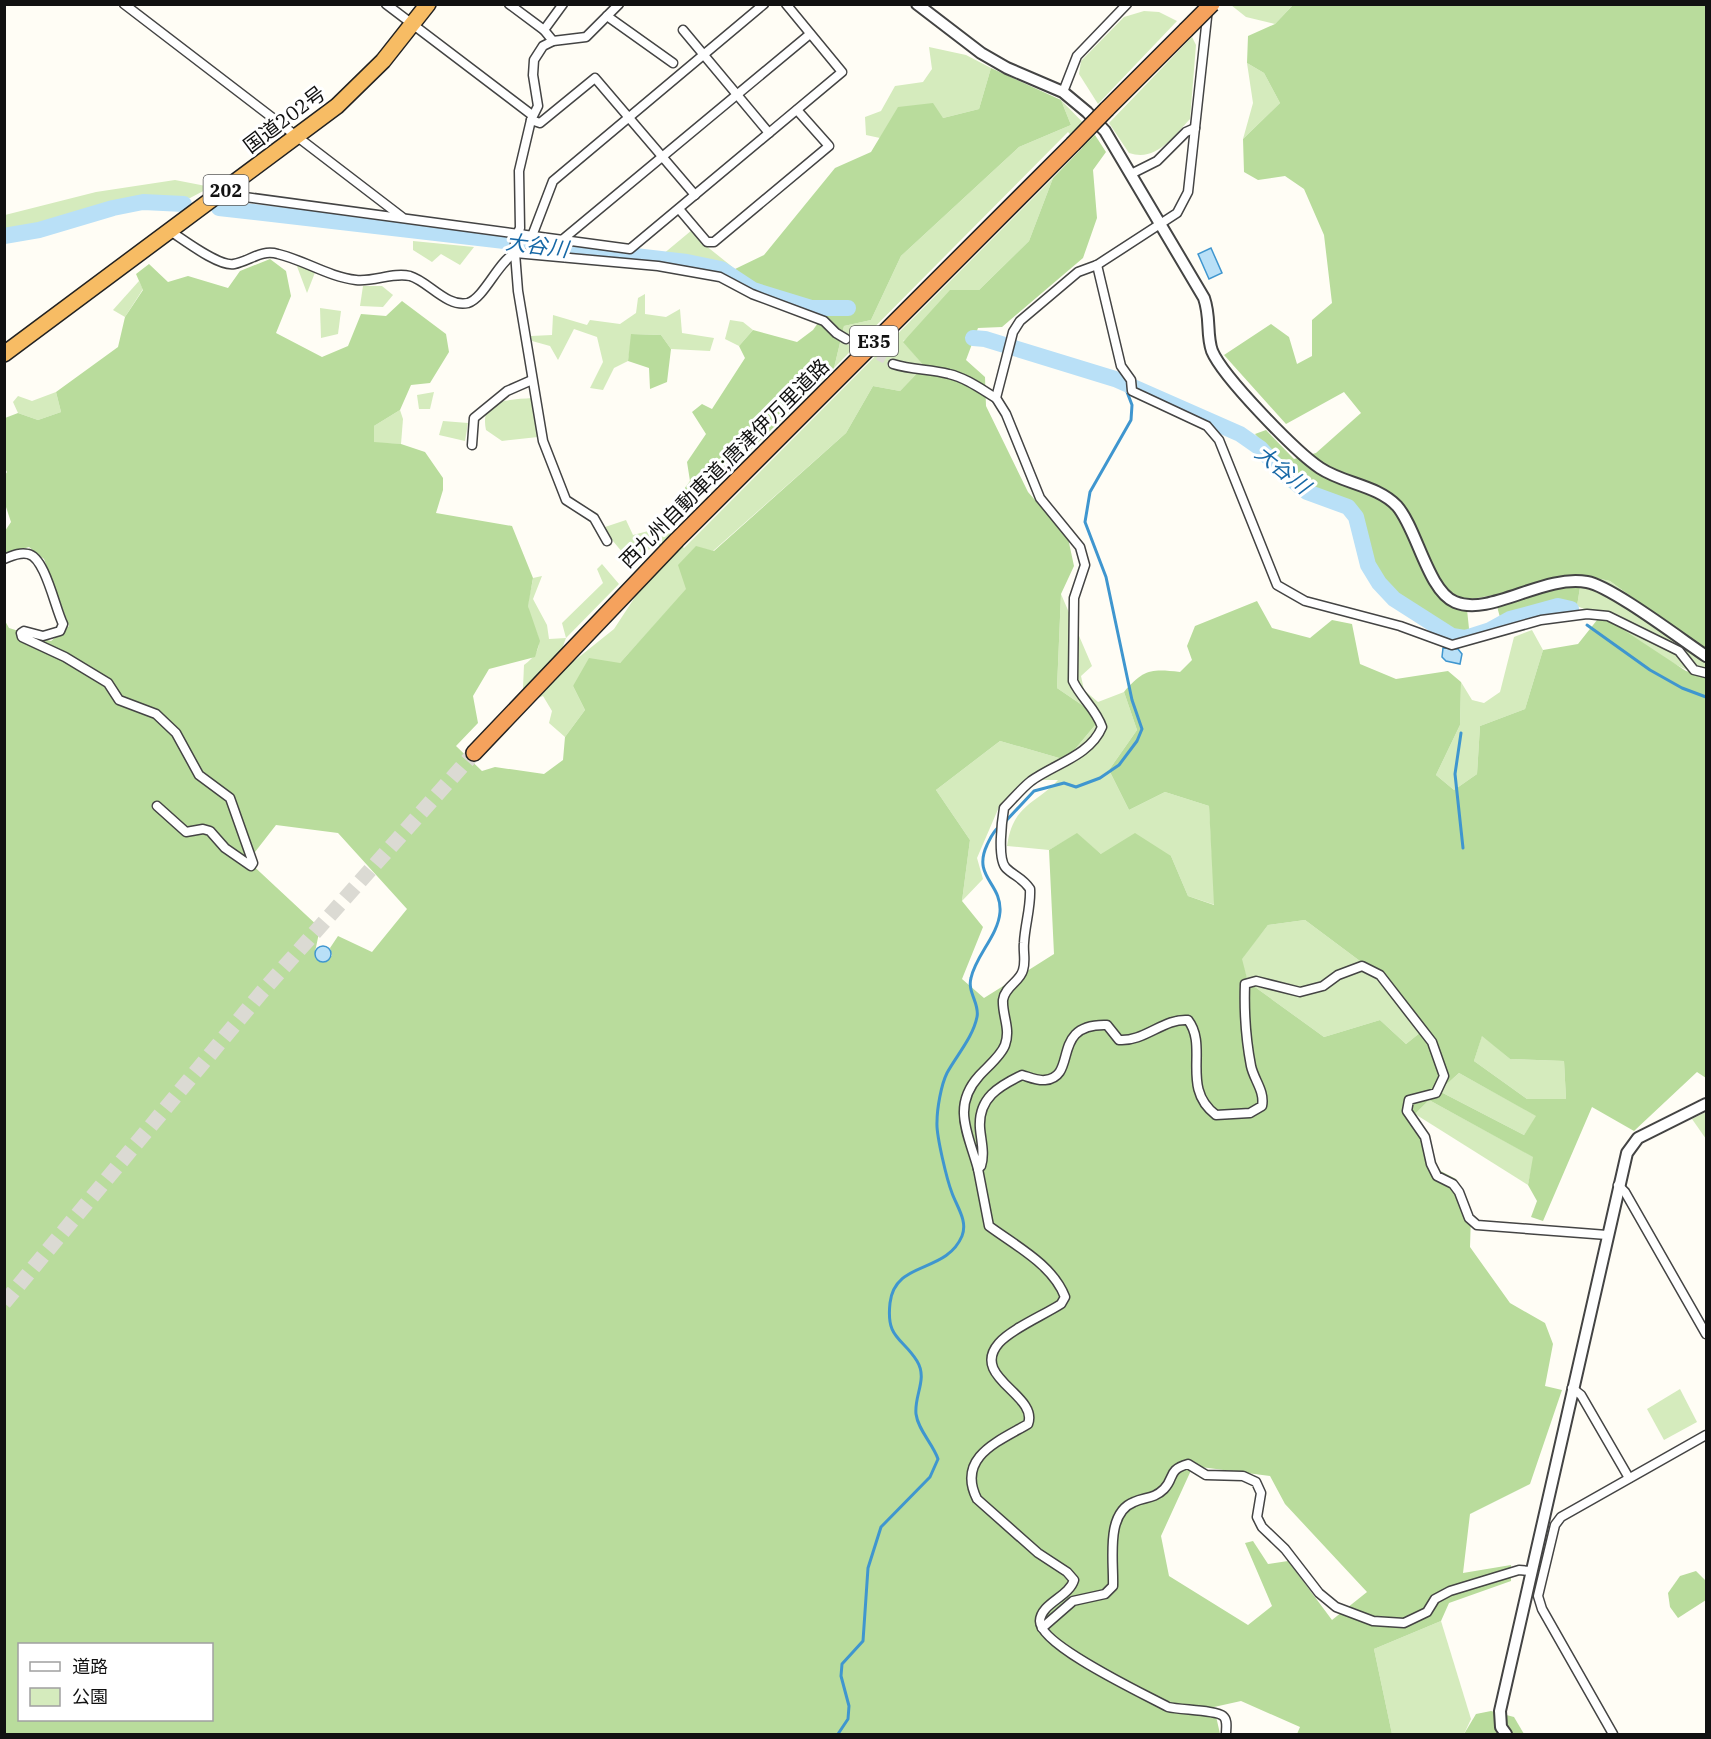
<svg xmlns="http://www.w3.org/2000/svg" width="1711" height="1739" font-family="'IBM Plex Serif','Noto Sans JP',serif">
<rect width="100%" height="100%" fill="#fffdf5"/>
<!-- green -->
<g fill="#d5ebbd">
<path d="M1231,5H1293L1275,24L1246,17Z"/>
<path d="M1144,11L1159,12L1177,21L1098,104L1079,74L1081,61L1124,17Z"/>
<path d="M1192,37L1196,45L1190,119C1172,138 1156,162 1129,153L1109,123Z"/>
<path d="M929,47L966,55L991,68L979,109L943,118L899,107L880,138L866,135L865,117L881,111L895,86L923,82L932,69Z"/>
<path d="M1247,63L1264,73L1280,103L1243,139L1253,103Z"/>
<path d="M1061,100L1095,135L1083,148L1068,132L834,368L844,326L871,320L901,256L1019,147L1071,125Z"/>
<path d="M1053,178L1029,241L979,290L903,341L924,366L900,391L873,386L846,433L713,551L696,547L679,565L687,589L620,663L573,686L585,710L565,737L549,723L552,711L543,696L536,699L523,688L524,665C553,643 531,632 528,606C528,598 532,587 533,578L542,576L533,599L547,625L549,639L566,638L562,623L603,583L597,569L602,564L619,584L566,638L562,649L574,661L614,629L637,594L628,582L665,559L659,545L628,559L602,528L626,520L633,535L675,524L670,535L684,548Z"/>
<path d="M175,180L211,187L190,198L142,195L39,225L5,232V215L96,192Z"/>
<path d="M692,230L705,245L735,269L662,255Z"/>
<path d="M413,241L474,247L460,265L441,254L432,262L413,250Z"/>
<path d="M295,261L316,270L307,293Z"/>
<path d="M139,281L143,289L125,317L113,310Z"/>
<path d="M363,286H382L393,295L383,307L360,306Z"/>
<path d="M645,294V314L666,317L680,309L682,333L714,338L710,351L671,349L661,335L632,334L628,361L614,368L603,390L590,388L603,362L597,337L574,329L558,360L550,346L532,341L531,336L552,335L553,315L587,325L590,320L620,324L636,313L638,298Z"/>
<path d="M320,308L341,311L338,334L321,338Z"/>
<path d="M730,320L743,322L753,330L739,346L725,339Z"/>
<path d="M56,392L61,412L38,420L18,413L13,402L18,396L32,401Z"/>
<path d="M434,392L430,409H419L417,395Z"/>
<path d="M532,398L538,437L502,441L486,430C479,398 510,400 532,398Z"/>
<path d="M400,410L403,419L401,444L374,443V426Z"/>
<path d="M443,421L468,423L465,441L439,435Z"/>
<path d="M1582,575L1610,581L1706,652V676C1659,665 1623,623 1577,606Z"/>
<path d="M1061,594L1092,666L1081,676L1084,690L1098,702L1124,692L1137,730L1109,770L1129,810L1165,792L1209,806L1215,905L1188,896L1171,856L1101,854L1077,834L1049,850L1007,846C1013,804 1035,805 1058,780H1026L999,807L977,858L983,879L962,901L970,840L936,790L1000,741L1066,760L1101,718L1057,688Z"/>
<path d="M1532,630L1543,650L1525,709L1480,726L1477,774L1454,790L1436,775L1460,725L1461,682L1472,700L1484,703L1500,692L1514,637Z"/>
<path d="M1305,920L1380,976L1421,1032L1406,1044L1380,1020L1324,1037L1248,982L1241,959L1268,925Z"/>
<path d="M1482,1035L1510,1059L1564,1061L1566,1099H1527L1474,1061Z"/>
<path d="M1459,1073L1537,1116L1524,1135L1439,1091Z"/>
<path d="M1429,1100L1534,1157L1528,1185L1415,1114Z"/>
<path d="M1706,1112V1139L1692,1119Z"/>
<path d="M1680,1389L1697,1422L1664,1440L1647,1409Z"/>
<path d="M1441,1621L1471,1719L1464,1734H1392L1374,1649Z"/>
</g>
<!-- forest -->
<g fill="#b9dc9c" fill-rule="evenodd">
<path d="M1293,5H1706V652L1610,581L1582,575L1577,606L1502,625L1494,595L1466,600L1470,638L1452,642L1396,596L1370,564L1359,517L1350,504L1312,492L1282,466L1255,434L1266,430L1294,459L1316,453L1361,413L1344,392L1286,424L1224,355L1271,324L1289,337L1297,364L1312,356V320L1332,303L1324,235L1304,189L1285,176L1258,180L1244,172L1243,139L1280,103L1264,73L1247,63L1248,36L1275,24Z"/>
<path d="M991,68L1061,100L1071,125L1019,147L901,256L871,320L844,326L834,368L675,524L670,508L690,481L687,462L706,434L692,412L702,404L712,409L745,358L739,346L753,330L797,342L813,330L829,307L757,286L735,269L764,255L835,168L871,152L898,107L933,103L943,118L979,109Z"/>
<path d="M1095,135L1106,152L1093,170L1097,218L1083,258L1002,327L978,328L966,360L985,377L986,406L1028,492L1068,538L1074,566L1061,594L1057,688L1101,718L1066,760L1000,741L936,790L970,840L962,901L983,927L962,979L984,998L1054,954L1049,850L1077,833L1101,854L1135,833L1171,856L1188,896L1214,905L1209,806L1165,792L1129,810L1109,770L1137,730L1124,692C1144,669 1151,669 1180,672L1192,660L1187,646L1195,626L1257,601L1272,628L1310,638L1332,620L1352,624L1360,664L1396,679L1448,671L1461,682L1460,725L1436,775L1454,790L1477,774L1480,726L1525,709L1543,650L1578,644L1601,615L1686,671L1706,676V1078L1697,1072L1634,1131L1592,1107L1543,1221L1531,1217L1537,1201L1528,1185L1533,1157L1429,1100L1415,1114L1435,1168L1456,1179L1471,1214L1470,1247L1510,1303L1545,1323L1553,1344L1545,1386L1562,1390L1530,1484L1470,1514L1463,1573L1511,1565V1581L1449,1603L1441,1621L1374,1649L1392,1734H1297L1300,1727L1241,1701L1214,1707L1220,1734H5L4,619L9,628L51,641L69,626L44,559L29,547L5,554V531L11,522L5,504V475L7,472L4,467L5,418L18,413L38,420L61,412L56,392L118,347L125,317L143,290L136,274L149,264L168,282L188,276L228,288L240,271L270,259L286,271L291,296L276,333L322,357L348,346L361,314L386,316L402,301L446,334L449,352L430,383L411,385L400,410L374,426V442L401,444L425,452L443,478V490L436,513L512,526L533,578L528,606L540,641L535,657L489,669L473,696L478,723L456,746L482,771L495,767L544,774L563,760L565,737L585,710L573,686L589,658L620,663L686,589L678,565L696,546L714,551L846,433L873,386L900,391L924,366L903,342L950,290H979L1029,241L1053,178ZM276,825L338,833L407,909L372,952L338,936L330,948L332,956L315,952L320,928L248,861ZM1305,920L1380,976L1421,1032L1406,1044L1380,1020L1324,1037L1248,982L1242,959L1268,925ZM1482,1036L1510,1059L1564,1061L1566,1099H1527L1474,1061ZM1459,1073L1536,1116L1524,1135L1439,1091ZM1193,1466L1270,1476L1285,1504L1367,1592L1332,1620L1288,1561L1268,1564L1253,1541L1245,1543L1272,1606L1248,1625L1169,1576L1161,1536ZM20,1644H212V1720H20Z"/>
<path d="M631,334L661,335L671,349L667,382L650,389L649,368L628,361Z"/>
<path d="M1696,1571L1706,1581V1600L1678,1618L1670,1607L1668,1593L1680,1576Z"/>
<path d="M1491,1711L1514,1717L1524,1734H1464L1476,1714Z"/>
</g>
<!-- water -->
<g fill="#b9e0f7" stroke="#3f96cf" stroke-width="1.5">
<path d="M1211,248L1222,273L1209,279L1198,254Z"/>
<path d="M1443,648L1458,649L1462,654L1460,664L1446,661L1442,657Z"/>
<circle cx="323" cy="954" r="8"/>
</g>
<g fill="none" stroke-linecap="round" stroke-linejoin="round">
<!-- stream -->
<g stroke="#3f96cf" stroke-width="3">
<path d="M1587,625L1650,670L1682,688L1706,697"/>
<path d="M1461,733L1455,774L1463,848"/>
<path d="M1004,823L1034,791L1064,783L1076,787L1100,778L1119,765L1137,741L1142,729L1132,700L1106,577L1085,522L1090,492L1131,420L1132,405L1124,384"/>
<path d="M838,1734L848,1719L849,1706L841,1676L842,1664L863,1641L868,1568L881,1527L930,1477L938,1459C933,1444 918,1430 916,1414C914,1395 928,1379 917,1361C902,1337 886,1339 890,1303C895,1260 946,1274 962,1236C968,1221 957,1207 952,1193C947,1180 936,1135 937,1122C937,1109 941,1085 947,1073C957,1055 973,1037 977,1017C980,1004 967,992 971,978C976,955 998,936 1000,912C1002,883 972,877 987,845C990,839 993,831 999,827"/>
</g>
<!-- river -->
<g stroke="#b9e0f7" stroke-width="16">
<path d="M219,208L687,262L721,269L753,290L811,308H848"/>
<path d="M4,236L39,230L113,208L143,202L184,204"/>
<path d="M973,338L985,339L1115,379L1240,434L1260,448L1281,471L1307,492L1348,507L1356,517L1368,565L1379,583L1394,599L1452,636L1465,638L1490,630L1510,619L1558,606L1571,609"/>
</g>
<!-- minor-tunnel -->
<path stroke="#dbdad3" stroke-width="8" stroke-dasharray="8 4" stroke-linecap="butt" d="M846,339L893,364"/>
<!-- motorway-tunnel -->
<path stroke="#dbdad3" stroke-width="15" stroke-dasharray="15 8" stroke-linecap="butt" d="M4,1303L261,993L474,753"/>
<defs>
<g id="minor">
<path d="M124,4L402,217"/>
<path d="M386,4L532,115"/>
<path d="M509,4L544,30L553,41"/>
<path d="M619,4L586,37L553,41L543,46L534,60L533,75L538,106L531,120L519,171L520,228L515,238V253L658,266L720,277L752,294L824,321L836,333L846,339"/>
<path d="M1208,8L1188,192L1177,213L1097,265L1078,272L1020,321L1013,332L996,398L1006,414L1040,498L1080,547L1085,565L1074,598L1073,681C1081,698 1096,709 1102,727C1090,756 1054,764 1031,781C1022,788 1013,799 1004,808C1002,820 997,859 1006,868C1014,876 1023,878 1030,889C1031,907 1025,924 1024,943C1023,952 1026,961 1023,970C1020,982 1005,986 1003,1000C1002,1015 1011,1029 1005,1045C1001,1056 987,1067 979,1076C951,1107 969,1135 978,1169L981,1166C985,1153 981,1141 980,1128C978,1098 999,1086 1022,1075C1029,1077 1038,1081 1045,1080C1079,1077 1049,1023 1107,1025L1119,1040C1144,1042 1164,1018 1188,1020C1209,1047 1180,1088 1216,1115L1250,1113L1262,1106C1265,1091 1254,1080 1251,1066C1246,1040 1244,1011 1245,984L1256,981L1300,992L1323,986L1338,975L1362,966L1380,975L1432,1042L1444,1076L1436,1093L1409,1100L1407,1111L1425,1137L1431,1164L1437,1176L1453,1184L1459,1192L1469,1218L1477,1225L1607,1235"/>
<path d="M607,16L673,63"/>
<path d="M544,30L563,4"/>
<path d="M683,30L769,133"/>
<path d="M1063,92L1077,56L1127,4"/>
<path d="M531,120L540,123L595,78L695,195"/>
<path d="M1131,174L1157,161L1186,132L1195,128"/>
<path d="M226,189L238,196L630,249L842,72L786,4"/>
<path d="M679,209L707,242H714L829,146L797,110"/>
<path d="M170,231C184,240 219,267 234,264C250,261 261,249 278,254C304,260 329,277 356,280C374,282 393,272 410,276C428,281 447,308 468,303C484,298 498,262 515,253"/>
<path d="M532,236L553,181L764,4"/>
<path d="M562,240L810,34"/>
<path d="M515,253L518,291L543,441L566,500L594,518L607,541"/>
<path d="M1097,265L1121,366L1131,380L1132,391L1207,426L1219,440L1277,585L1305,601L1400,626L1452,645L1541,620L1587,614L1608,616L1679,651L1694,670L1706,673"/>
<path d="M893,364C912,370 930,369 949,374C966,378 981,389 996,398"/>
<path d="M472,445L474,418L507,391L532,380"/>
<path d="M4,559C12,556 19,552 28,554C45,557 55,608 63,624L60,631L43,636L24,631L21,633L22,637L65,657L108,683L119,700L156,714L176,733L199,775L230,798L253,863L251,866L225,848L210,831L203,829L186,832L157,806"/>
<path d="M978,1169L989,1226C1016,1246 1053,1265 1065,1297L1061,1304C1044,1315 1011,1329 999,1343C969,1377 1039,1395 1028,1424C999,1441 956,1457 977,1499L1038,1553L1067,1572L1074,1580C1069,1597 1041,1603 1040,1621C1039,1645 1146,1695 1168,1707C1180,1710 1216,1710 1223,1716C1228,1720 1226,1728 1226,1734"/>
<path d="M1618,1185L1625,1192L1706,1334"/>
<path d="M1572,1388L1581,1395L1629,1478"/>
<path d="M1042,1628L1073,1601L1105,1594L1113,1586C1114,1561 1105,1513 1134,1502C1145,1497 1154,1499 1164,1489C1175,1478 1167,1470 1188,1464L1206,1475L1243,1476L1256,1482L1261,1493L1257,1517L1262,1527L1285,1549L1319,1593L1336,1607L1373,1621L1404,1623L1427,1612L1435,1599L1450,1591L1519,1570L1530,1571"/>
<path d="M1613,1734L1542,1609L1538,1596L1555,1525L1561,1517L1706,1435"/>
</g>
<g id="tertiary">
<path d="M917,4L981,53L1007,68L1063,92L1087,112L1105,131L1204,298C1211,318 1206,334 1212,351C1223,377 1296,452 1320,468C1344,484 1377,485 1397,506C1417,529 1428,591 1455,602C1490,617 1543,574 1587,582C1611,586 1682,640 1706,656"/>
<path d="M1506,1734L1501,1727L1500,1711L1627,1153L1638,1138L1706,1104"/>
</g>
<path id="trunk" d="M4,354L337,106L383,61L428,4"/>
<g id="motorway">
<path d="M1107,109L1186,30"/>
<path d="M474,753L677,540L1073,144"/>
</g>
</defs>
<!-- minor casing -->
<use href="#minor" stroke="#444" stroke-width="11"/>
<!-- tertiary casing -->
<use href="#tertiary" stroke="#444" stroke-width="14"/>
<!-- trunk casing -->
<use href="#trunk" stroke="#222" stroke-width="18"/>
<!-- motorway casing -->
<use href="#motorway" stroke="#222" stroke-width="18"/>
<!-- minor -->
<use href="#minor" stroke="#fff" stroke-width="8"/>
<!-- tertiary -->
<use href="#tertiary" stroke="#fff" stroke-width="10"/>
<!-- trunk -->
<use href="#trunk" stroke="#f7bc64" stroke-width="15"/>
<!-- motorway -->
<use href="#motorway" stroke="#f5a25d" stroke-width="15"/>
<defs>
<g id="motorway-bridge">
<path d="M1186,30L1212,4"/>
<path d="M1073,144L1107,109"/>
</g>
</defs>
<!-- motorway-bridge casing -->
<use href="#motorway-bridge" stroke="#222" stroke-width="18" stroke-linecap="butt"/>
<!-- motorway-bridge -->
<use href="#motorway-bridge" stroke="#f5a25d" stroke-width="15"/>
</g>
<g text-anchor="middle" dominant-baseline="central" stroke-width="6" stroke-linejoin="round" paint-order="stroke">
<!-- shield labels -->
<g fill="#fff" stroke="#585858" stroke-width="1.5">
<rect x="203.5" y="175" width="45" height="30" rx="4.5"/>
<rect x="850" y="326" width="48" height="30" rx="4.5"/>
</g>
<g font-size="18" font-weight="bold" fill="#111">
<text x="226" y="190">202</text>
<text x="874" y="341">E35</text>
</g>
<!-- street labels -->
<g font-size="20" fill="#111" stroke="#fff">
<text transform="translate(284 119) rotate(-37)">国道202号</text>
<text transform="translate(724 463) rotate(-45)">西九州自動車道;唐津伊万里道路</text>
</g>
<!-- water labels -->
<g font-size="21" font-style="italic" fill="#1768a6" stroke="#fff">
<text transform="translate(537 245) rotate(7)">大谷川</text>
<text transform="translate(1283 469) rotate(39)">大谷川</text>
</g>
</g>
<!-- border -->
<rect width="1711" height="1739" fill="none" stroke="#111111" stroke-width="12"/>
<!-- legend -->
<rect x="18" y="1643" width="195" height="78" fill="#ffffff" stroke="#a0a0a0" stroke-width="1.5"/>
<rect x="30" y="1662" width="30" height="9" fill="#ffffff" stroke="#a0a0a0" stroke-width="1.5"/>
<text x="72" y="1673" font-size="18" fill="#111111">道路</text>
<rect x="30" y="1688" width="30" height="18" fill="#d5ebbd" stroke="#a0a0a0" stroke-width="1.5"/>
<text x="72" y="1703" font-size="18" fill="#111111">公園</text>
</svg>
